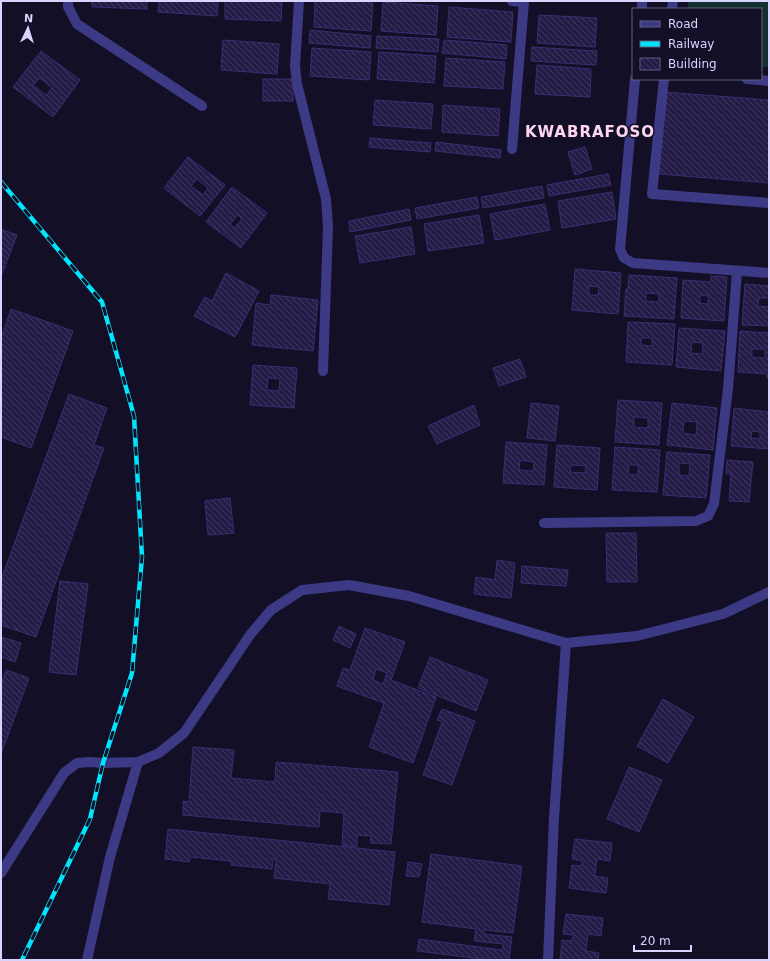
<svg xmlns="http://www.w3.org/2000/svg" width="770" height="961" font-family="'DejaVu Sans',sans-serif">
<defs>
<pattern id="building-back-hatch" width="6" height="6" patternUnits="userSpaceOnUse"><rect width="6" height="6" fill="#241b47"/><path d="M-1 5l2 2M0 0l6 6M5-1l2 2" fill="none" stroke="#433b63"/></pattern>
</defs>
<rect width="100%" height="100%" fill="#130f26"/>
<!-- grass -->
<path fill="#12302f" d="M688,1H769V67H761V9H688Z"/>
<!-- building -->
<g fill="url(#building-back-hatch)" stroke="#3b2d73" fill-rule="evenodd">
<path d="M92,1H147V9L92,7Z"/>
<path d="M159,1H218L217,16L158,12Z"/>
<path d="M225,1H282L281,21L225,19Z"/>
<path d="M315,1H373L371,31L314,27Z"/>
<path d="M383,2L438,6L436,35L381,31Z"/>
<path d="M449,7L513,12L511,42L447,37Z"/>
<path d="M539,15L597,18L595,47L537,43Z"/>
<path d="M310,30L371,36L370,48L309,43Z"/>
<path d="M377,36L439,39L438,52L376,48Z"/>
<path d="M223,40L279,44L277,74L221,70Z"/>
<path d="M444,40L507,45L506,59L442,53Z"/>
<path d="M532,47L597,51L596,65L531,61Z"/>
<path d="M312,48L371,52L369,80L310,76Z"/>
<path d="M41,51L80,80L53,117L13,87ZM40,78L52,88L46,95L33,85Z"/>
<path d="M379,52L436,56L434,83L377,79Z"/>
<path d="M446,58L505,62L503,89L444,86Z"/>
<path d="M537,65L591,69L590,97L535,94Z"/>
<rect x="263" y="79" width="30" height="22"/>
<path d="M665,92L769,100V183L659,174Z"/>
<path d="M375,100L433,104L431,129L373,125Z"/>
<path d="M443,105L500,109L498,136L442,132Z"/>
<path d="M370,138L431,143L430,152L369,147Z"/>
<path d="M436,142L501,150L500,158L435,151Z"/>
<path d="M585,147L592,169L575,175L568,152Z"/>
<path d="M188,157L225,185L200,216L164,188ZM197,179L208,188L203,195L191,186Z"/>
<path d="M608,174L611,185L549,196L547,185Z"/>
<path d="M542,186L544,198L483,208L481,197Z"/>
<path d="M232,187L267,213L241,248L206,222ZM238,215L242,219L234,228L230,224Z"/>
<path d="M612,192L616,219L562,228L558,201Z"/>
<path d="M477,197L479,208L417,219L415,208Z"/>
<path d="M545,204L550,230L495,240L490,214Z"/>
<path d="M409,209L411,220L350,232L349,221Z"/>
<path d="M479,215L484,243L428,251L424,224Z"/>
<path d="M411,227L415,254L360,263L355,236Z"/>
<path d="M1,229L17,235L1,277Z"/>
<path d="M575,269L621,273L618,314L572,310ZM589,286L599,287L598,295H589Z"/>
<path d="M226,273L259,291L235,337L194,316L205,297L212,301Z"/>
<path d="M629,275L677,278L674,319L624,316L626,289H628ZM646,293L659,294V302L646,301Z"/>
<path d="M711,276L727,277L724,321L681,318L683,280L711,282ZM700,295L708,296V304L700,303Z"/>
<path d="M745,284L769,286V298H759L758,306L769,307V326L742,325Z"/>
<path d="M271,295L318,300L313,351L252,345L256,303L270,305Z"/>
<path d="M11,309L73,331L31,448L1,437V338Z"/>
<path d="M628,322L675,324L672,365L626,362ZM641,338H652V346L641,345Z"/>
<path d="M679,328L725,331L721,371L676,367ZM692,342L703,343L702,354L691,353Z"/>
<path d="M740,331L769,333V378H767V374L738,372ZM752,349H765V358L752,357Z"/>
<path d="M520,359L526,377L499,386L493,368Z"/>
<path d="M253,365L297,368L294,408L250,405ZM268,378L280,379L279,391L267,390Z"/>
<path d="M69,394L107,408L94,445L104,448L36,637L1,625V580Z"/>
<path d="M618,400L662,403L659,445L615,442ZM634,417L648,418V428L634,427Z"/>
<path d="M531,403L559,406L555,441L527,438Z"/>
<path d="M672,403L717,408L713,450L667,445ZM684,421L697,422L696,435L683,433Z"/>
<path d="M474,405L480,425L437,444L428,426Z"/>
<path d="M734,408L769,412V449L731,446ZM752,431L760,432V439L751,438Z"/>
<path d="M506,442L547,445L544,485L503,483ZM520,460L534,462L533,471L519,470Z"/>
<path d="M557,445L600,448L597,490L554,487ZM571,465L586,466L585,473L570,472Z"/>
<path d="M615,447L660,450L657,492L612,490ZM629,465H638V475L628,474Z"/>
<path d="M667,452L710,455L706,498L663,495ZM679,463L690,464L689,476L679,475Z"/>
<path d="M727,460L753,462L749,502L729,501L731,474H726Z"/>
<path d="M230,498L234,533L208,535L205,501Z"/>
<path d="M606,533H636L637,582H607Z"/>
<path d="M497,560L515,563L511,598L474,594L476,577L495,580Z"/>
<path d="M522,566L568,570L566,586L521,583Z"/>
<path d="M60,581L88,584L76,675L49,672Z"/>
<path d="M339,626L356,634L350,648L333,640Z"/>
<path d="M365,628L405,642L391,680L436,697L413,763L369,747L384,703L337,686L343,668L350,670ZM376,669L387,673L383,684L373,680Z"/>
<path d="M1,637L21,643L15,662L1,657Z"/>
<path d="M430,657L488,680L476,711L418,688Z"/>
<path d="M6,670L29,678L1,754V684Z"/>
<path d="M663,699L694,717L668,763L637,746Z"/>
<path d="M442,709L475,721L452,785L423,775L442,722L437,720Z"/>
<path d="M193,747L234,750L231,778L275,782L276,762L398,772L391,844L370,843L371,836L357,835V847L342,845L344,813L320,811L319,827L183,815V801L189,802Z"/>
<path d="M629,767L662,780L639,832L607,819Z"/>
<path d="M168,829L395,852L389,905L328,899L330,884L274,878L276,860L273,859L272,869L231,865V861L190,857L189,862L165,859Z"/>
<path d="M575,839L612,843L610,861L597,859L595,876L608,878L606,893L569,888L572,865L582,866V861L572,859Z"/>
<path d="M431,854L522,866L513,933L484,930V934L512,937L509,960H490L417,951L419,939L502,950L503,944L474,941L476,929L422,922Z"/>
<path d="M408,862L422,864L419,877L406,876Z"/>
<path d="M566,914L603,918L601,936L588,934L586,951L599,953L598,960H560L562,940L572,941L573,935L563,934Z"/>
</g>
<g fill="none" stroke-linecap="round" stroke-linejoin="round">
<!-- lane -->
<g stroke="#3d3a85" stroke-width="10">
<path d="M672,9L673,1"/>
<path d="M664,79L652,194L769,203"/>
<path d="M747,79L769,81"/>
</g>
<!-- street -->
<g stroke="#3d3a85" stroke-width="10">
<path d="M68,1V7L77,24L202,106"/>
<path d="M299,1L295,66L297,84L326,199L328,227L323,371"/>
<path d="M512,1L524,2"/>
<path d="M642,9V1"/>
<path d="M635,79L620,249L624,258L633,263L769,273"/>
<path d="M512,149L524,1"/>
<path d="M544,523L696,521L708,516L714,504L728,389L737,271"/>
<path d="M1,873L64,773L77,763L90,762L103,763L138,762L159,753L184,733L250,635L271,610L302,590L349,585L409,596L566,643L637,636L723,614L769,592"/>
<path d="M87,960L110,857L138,762"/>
<path d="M548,960L554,818L566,643"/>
</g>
<defs>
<path id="rail" d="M1,182L102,302L134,416L142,557L132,673L103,763L90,819L22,960"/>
</defs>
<!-- rail casing -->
<use href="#rail" stroke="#00e5ff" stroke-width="4.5"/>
<!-- rail -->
<use href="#rail" stroke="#130f26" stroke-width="3" stroke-dasharray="9" stroke-linecap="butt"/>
</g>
<g text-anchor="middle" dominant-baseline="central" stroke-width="3" stroke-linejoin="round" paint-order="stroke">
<!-- district labels -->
<g font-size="15" font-weight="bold" letter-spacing="1" fill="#ffd6f0" stroke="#130f26">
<text x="590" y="132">KWABRAFOSO</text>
</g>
</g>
<!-- border -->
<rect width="770" height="961" fill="none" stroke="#d9d4ff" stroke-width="4"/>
<!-- legend -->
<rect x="632" y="8" width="130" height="72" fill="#130f26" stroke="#625e7d"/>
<rect x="640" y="21" width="20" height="6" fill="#3d3a85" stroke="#625e7d"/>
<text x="668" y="28" font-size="12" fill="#d9d4ff">Road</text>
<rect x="640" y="41" width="20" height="6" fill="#00e5ff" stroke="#625e7d"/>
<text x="668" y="48" font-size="12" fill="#d9d4ff">Railway</text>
<rect x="640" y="58" width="20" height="12" fill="url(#building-back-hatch)" stroke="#625e7d"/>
<text x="668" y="68" font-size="12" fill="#d9d4ff">Building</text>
<!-- north arrow -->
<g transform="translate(28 28) rotate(4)" stroke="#130f26" stroke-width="3" paint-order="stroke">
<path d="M0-3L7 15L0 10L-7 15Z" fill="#d9d4ff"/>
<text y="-6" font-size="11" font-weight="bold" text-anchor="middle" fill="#d9d4ff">N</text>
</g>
<!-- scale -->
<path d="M634 945v6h57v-6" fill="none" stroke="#d9d4ff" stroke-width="2"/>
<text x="640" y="945" font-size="12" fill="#d9d4ff" stroke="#130f26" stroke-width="3" paint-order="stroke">20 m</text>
</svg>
